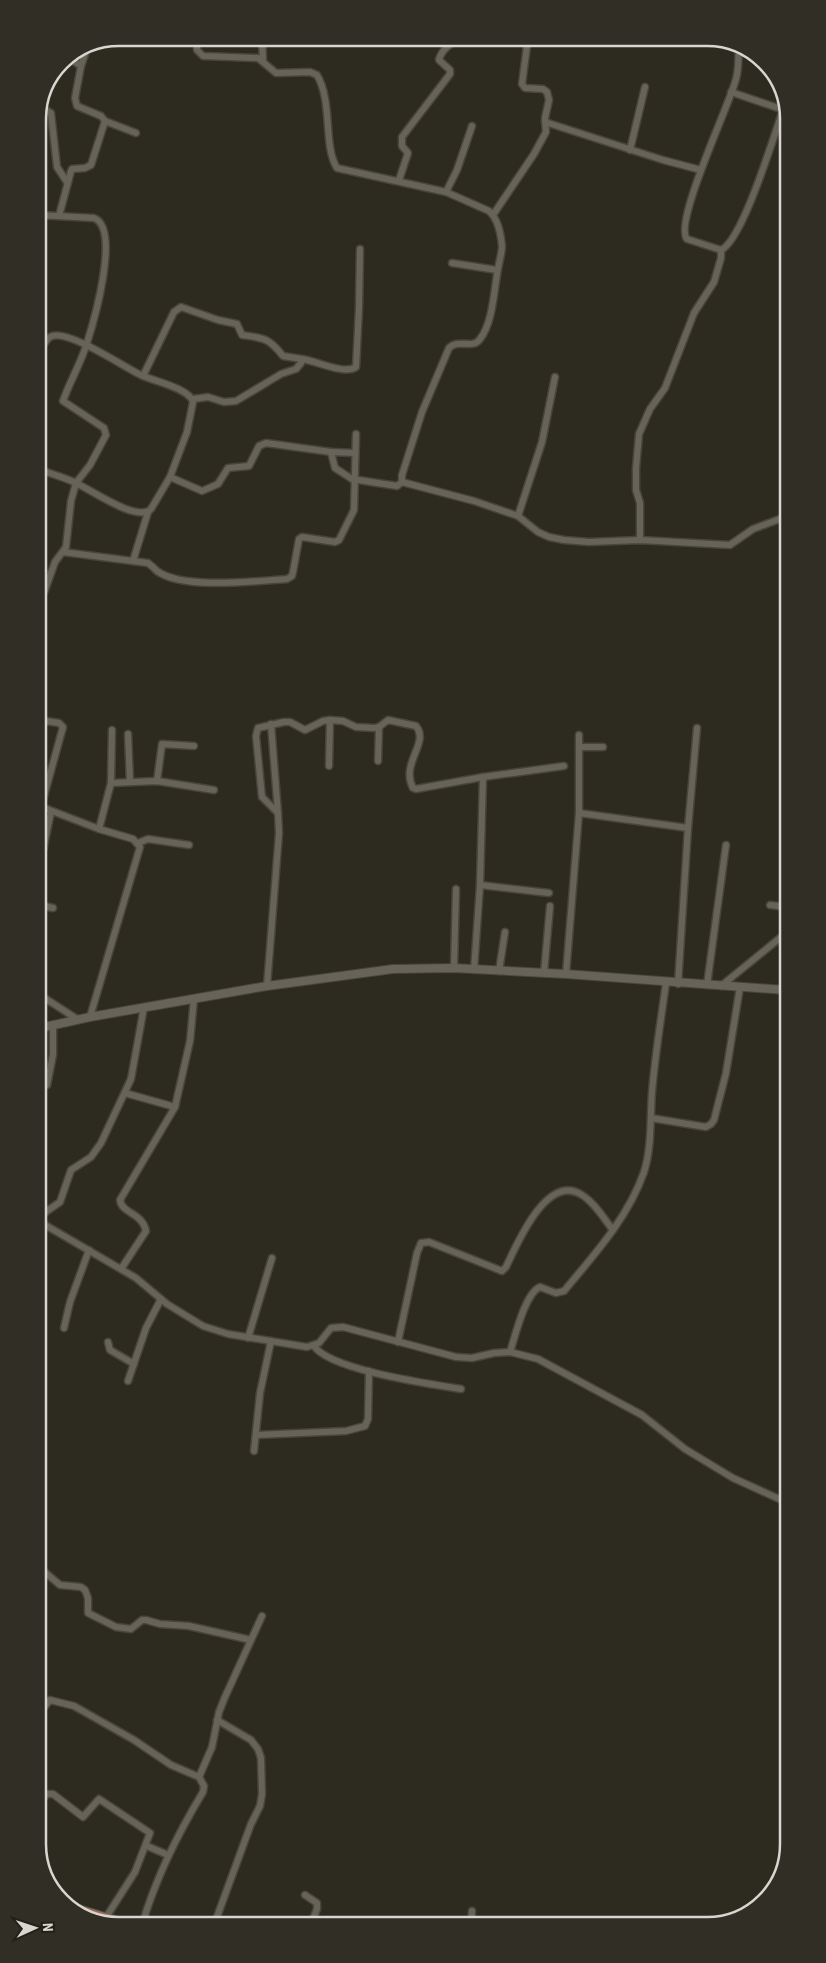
<svg xmlns="http://www.w3.org/2000/svg" width="826" height="1963" font-family="'Roboto Condensed',sans-serif">
<rect width="100%" height="100%" fill="#2d2a20"/>
<g fill="none" stroke-linecap="round" stroke-linejoin="round">
<defs>
<g id="minor">
<path d="M262,38L263,61"/>
<path d="M512,38L528,41"/>
<path d="M81,66L86,51"/>
<path d="M731,92L784,110"/>
<path d="M41,107L51,113L57,167L67,182"/>
<path d="M105,121L136,133"/>
<path d="M545,122L663,160L701,170"/>
<path d="M630,150L645,87"/>
<path d="M399,180L408,153L402,146V137L450,74V70L439,60C441,50 452,42 461,38"/>
<path d="M446,192L457,170L472,126"/>
<path d="M38,215L94,218C121,228 94,321 87,343C81,363 70,381 63,401L104,428L106,435L90,465L76,483L71,501L66,547L55,562L45,590L39,601"/>
<path d="M493,215L534,154L546,132L545,118L549,100L547,92L543,89L525,88L522,84L528,38"/>
<path d="M59,216L71,171L72,169L85,168L91,165L105,121L101,116L77,106L75,98L81,66L69,58"/>
<path d="M721,250C743,240 774,135 783,110"/>
<path d="M452,263L497,270"/>
<path d="M38,354C42,348 46,338 52,336C70,330 125,368 143,376C155,381 190,389 193,402L187,432L170,477L202,491L218,484L228,468L249,466L259,446L266,443L331,452L335,468L352,479L397,486L402,482V475L422,412L449,348C458,338 473,350 480,339C493,323 494,289 498,269C499,262 502,253 502,246C501,235 498,219 489,211L446,192L337,168C323,146 333,102 317,75L310,72L276,73L258,58L203,56L197,50V38"/>
<path d="M143,376L174,312L181,307L218,320L237,324L242,335C264,338 269,338 283,356L302,359"/>
<path d="M193,399L208,397L224,402L236,401L281,374L296,369L301,363L302,359C317,361 344,375 356,367L359,308L360,249"/>
<path d="M331,452L355,453"/>
<path d="M38,469C51,474 64,477 76,483C91,490 138,523 151,509L170,477"/>
<path d="M402,482L474,501L518,516L538,532L549,537L564,540L589,542L640,540L730,545L753,529L785,517"/>
<path d="M518,516L542,442L555,377"/>
<path d="M640,540V503L636,490V468L639,434L650,409L665,388L694,313L714,282L721,258V250L687,239C673,223 730,104 736,79C739,69 738,58 739,48"/>
<path d="M63,552L148,563C152,566 154,568 157,571C183,590 255,581 287,579L292,576L293,572L299,539L302,537L335,542L339,540L354,510L356,434"/>
<path d="M133,561L148,512"/>
<path d="M39,642L40,656L39,681"/>
<path d="M39,720L59,723L63,727L41,807"/>
<path d="M271,724L278,813"/>
<path d="M128,734L130,782"/>
<path d="M579,747H603"/>
<path d="M378,761L379,727"/>
<path d="M329,766L330,720"/>
<path d="M157,781L162,744L194,746"/>
<path d="M111,783L157,781L214,790"/>
<path d="M39,806L99,829L133,839L140,847L90,1017"/>
<path d="M579,813L688,828"/>
<path d="M99,829L111,783L112,730"/>
<path d="M138,843L148,839L189,845"/>
<path d="M43,850L51,812"/>
<path d="M480,885L549,893"/>
<path d="M40,905L53,908"/>
<path d="M770,905L786,907"/>
<path d="M454,968L456,889"/>
<path d="M474,970L480,885L483,777"/>
<path d="M499,971L505,932"/>
<path d="M544,973L550,906"/>
<path d="M566,974L579,813V735"/>
<path d="M678,984L688,828L697,728"/>
<path d="M707,985L726,845"/>
<path d="M267,986L279,833L278,813L262,797L256,736L258,728L284,722H290L305,730L323,721L330,720L343,721L356,727L375,728L379,727L388,720L416,726C430,743 400,763 413,788L416,789L483,777L564,766"/>
<path d="M721,986L786,933"/>
<path d="M40,995L77,1019"/>
<path d="M47,1085L53,1055V1025"/>
<path d="M125,1093L175,1107"/>
<path d="M651,1118L706,1127L711,1124L714,1120L726,1073L740,987"/>
<path d="M40,1216L60,1202L71,1170L91,1157L101,1143L131,1079L144,1007"/>
<path d="M40,1222L136,1278L167,1304L203,1326L228,1334L307,1347L319,1343L331,1328L343,1327L456,1357L472,1358L494,1353L510,1352L538,1359L642,1415L685,1449L733,1478L788,1503"/>
<path d="M121,1269L146,1231C142,1212 122,1214 120,1200L175,1107L190,1041L194,999"/>
<path d="M64,1328L70,1302L89,1250"/>
<path d="M248,1338L272,1258"/>
<path d="M108,1342L110,1350L134,1364"/>
<path d="M398,1342L417,1253L421,1243L429,1242L502,1271L506,1267C517,1244 547,1172 582,1195C595,1203 604,1219 613,1230"/>
<path d="M314,1346C330,1370 430,1384 461,1389"/>
<path d="M510,1352C515,1337 525,1293 540,1287L556,1293L564,1291C594,1255 628,1218 644,1172C652,1147 650,1118 652,1092C655,1056 661,1019 666,983"/>
<path d="M128,1381L146,1328L161,1299"/>
<path d="M256,1435L346,1431L365,1426L368,1419L369,1371"/>
<path d="M254,1451L260,1393L271,1341"/>
<path d="M41,1569L60,1585L81,1587L85,1590L88,1598V1613L116,1627L131,1629L142,1620H146L160,1624L189,1626L251,1640"/>
<path d="M41,1711L50,1700L74,1706L134,1740L171,1765L199,1777L204,1786L203,1792C177,1835 156,1877 142,1925"/>
<path d="M199,1777L212,1747L219,1712L225,1697L262,1616"/>
<path d="M42,1799L47,1794H53L83,1817L99,1799L150,1833L135,1872L105,1919"/>
<path d="M147,1846L168,1855"/>
<path d="M305,1895L317,1903V1909L311,1924"/>
<path d="M471,1923L472,1911"/>
<path d="M214,1925L251,1824L260,1806L262,1794L261,1758L258,1749L251,1740L217,1720"/>
</g>
<path id="tertiary" d="M40,1028L90,1017L267,986L393,969L454,968L566,974L786,990"/>
<path id="primary" d="M69,1907L128,1925"/>
</defs>
<!-- minor casing -->
<use href="#minor" stroke="#48453d" stroke-width="9"/>
<!-- tertiary casing -->
<use href="#tertiary" stroke="#48453d" stroke-width="10"/>
<!-- primary casing -->
<use href="#primary" stroke="#48453d" stroke-width="12"/>
<!-- minor -->
<use href="#minor" stroke="#676358" stroke-width="6"/>
<!-- tertiary -->
<use href="#tertiary" stroke="#676358" stroke-width="8"/>
<!-- primary -->
<use href="#primary" stroke="#9b6a59" stroke-width="10"/>
</g>
<!-- crop -->
<path d="M0 0H826V1963H0ZM119 46H707A73 73 0 0 1 780 119V1844A73 73 0 0 1 707 1917H119A73 73 0 0 1 46 1844V119A73 73 0 0 1 119 46Z" fill="#312f25" fill-rule="evenodd"/>
<path fill="none" stroke="#d8d6d0" stroke-width="2.5" d="M119 46H707A73 73 0 0 1 780 119V1844A73 73 0 0 1 707 1917H119A73 73 0 0 1 46 1844V119A73 73 0 0 1 119 46Z"/>
<!-- north arrow -->
<g transform="translate(35 1928) rotate(87)" stroke="#232016" stroke-width="4" paint-order="stroke">
<path d="M0-4L9 19L0 12L-9 19Z" fill="#d8d6d0"/>
<text y="-8" font-size="14" font-weight="bold" text-anchor="middle" fill="#d8d6d0">N</text>
</g>
</svg>
